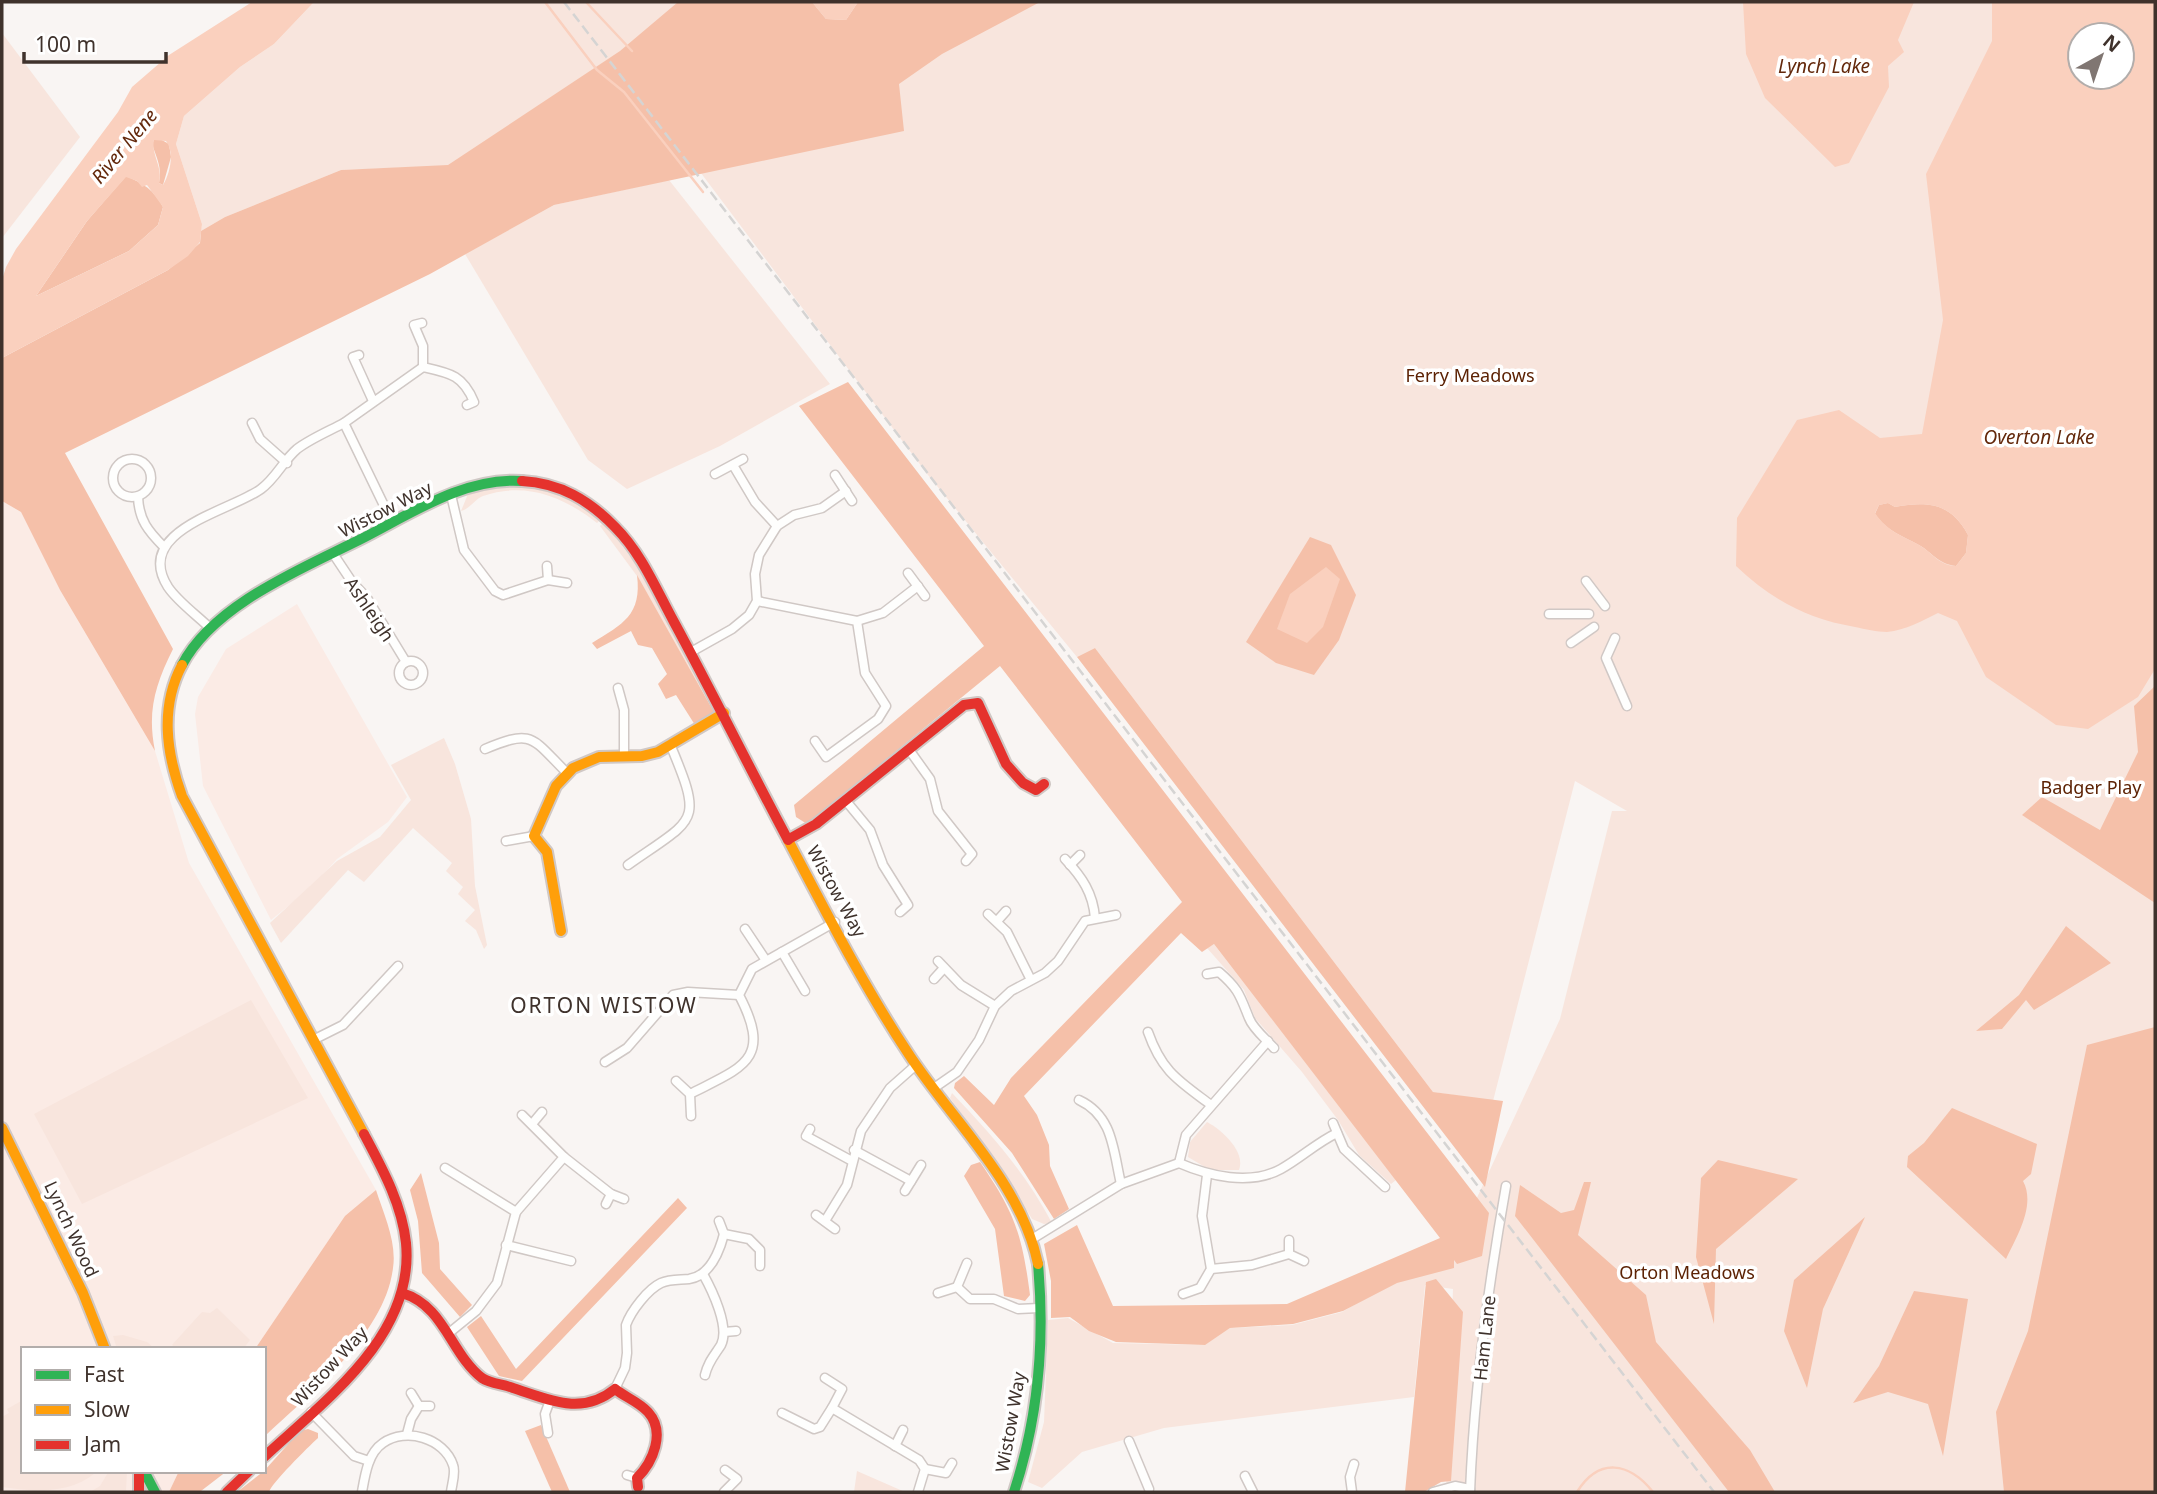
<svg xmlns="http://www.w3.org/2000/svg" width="2157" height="1494" font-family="'Noto Sans',sans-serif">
<rect width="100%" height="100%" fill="#f9f5f3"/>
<!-- built -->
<g fill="#fbebe5">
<path d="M2,501L21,512L60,590L155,751L189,863L376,1190L345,1217L255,1349H23V1471H179L169,1492H2Z"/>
<path d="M297,604L407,797L388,822L337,859L312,887L271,920L203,786L195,714L198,697L226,649Z"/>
</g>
<!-- green -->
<g fill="#f8e5dd" fill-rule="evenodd">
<path d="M314,2H2155V1492H1446L1453,1289L1425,1285L1414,1397L1164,1428L1082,1452L1042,1488L1028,1482L1044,1422L1048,1320L1068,1318L1113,1343L1204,1345L1230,1328L1292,1325L1342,1312L1454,1247L1560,1019L1612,811H1627L1575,781L1493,1101L1433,1092L1095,648L1077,657L928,475L613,56L448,166L341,170L225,217L201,231L202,224L176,144L184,116L240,67L274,44ZM2080,35H2122V77H2080Z"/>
<path d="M2,33L80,137L2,238Z"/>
<path d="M669,180L830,384L720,446L627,489L588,460L465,254L554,205Z"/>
<path d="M509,485C551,485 569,493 600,520L597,523C564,497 526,481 483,496C475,499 470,509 461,511L468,494Z"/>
<path d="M604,522L635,563L715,709V714L637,576L600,526Z"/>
<path d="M444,738L455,764L471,819L475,886L487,945L484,949L476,930L465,921L475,910L458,894L463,887L446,871L452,863L413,828L364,882L348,870L281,943L270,923L337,861L380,837L411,800L391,765Z"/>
<path d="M1214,944L1396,1180L1391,1184L1359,1155L1338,1120L1302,1072L1255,1018L1244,990L1207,948Z"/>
<path d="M251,1000L308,1098L82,1204L34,1114Z"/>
<path d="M952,1093C991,1134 1025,1172 1052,1223L1044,1224L1032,1219L1002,1169L950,1098Z"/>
<path d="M1207,1122C1222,1130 1246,1152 1239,1170H1210L1188,1157L1190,1142Z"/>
<path d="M217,1308L250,1340L243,1349H178L172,1345L202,1312L210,1313Z"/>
<path d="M123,1335L147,1342L155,1349H117L113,1336Z"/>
<path d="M23,1400V1471H97C73,1494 35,1492 2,1487V1417L9,1413L7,1409Z"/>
<path d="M109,1471H127L126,1492H90L100,1486Z"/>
<path d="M857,1471L905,1492H854Z"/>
</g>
<!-- forest -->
<g fill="#f5c0a9">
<path d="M678,2H812L826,19L846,20L858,2H1040L942,54L899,84L904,131L554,205L430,274L65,453L173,649C155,685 147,712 155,751L60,590L21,512L2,501V358L168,270L200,243L201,231L225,217L341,170L448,165L620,51Z"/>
<path d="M160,139L169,144L171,157L163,185L159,183C162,167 157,159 152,144L154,140Z"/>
<path d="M126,176C143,183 154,190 163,207L158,225L129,251L36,296L87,221Z"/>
<path d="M848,382L1489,1213L1482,1256L1457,1264L1454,1260V1268L1397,1283L1343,1311L1293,1324L1230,1328L1205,1345L1116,1342L1089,1331L1070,1317L1051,1318V1281L1044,1244L1077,1225L1113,1306L1287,1304L1440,1238L1214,944L1202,952L1181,933L1024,1096L1037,1115L1049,1145L1050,1166L1069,1209L1054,1219L1012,1153L954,1088L955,1083L964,1076L994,1105L1011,1078L1182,902L1000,666L807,824L796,817L794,805L984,646L799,406Z"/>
<path d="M1888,503L1895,507C1928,501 1951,503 1968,535L1966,553L1956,566C1938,564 1933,553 1919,545C1901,535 1888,532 1875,514L1879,505Z"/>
<path d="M1310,537L1331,545L1356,595L1339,640L1314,675L1276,663L1246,642Z"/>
<path d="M637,575L715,714L695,725L676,695L666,699L658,684L667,674L652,648L638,645L631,631L597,649L592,643C623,624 642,615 637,575Z"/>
<path d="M1095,648L1433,1092L1503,1101L1485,1187L1077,657Z"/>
<path d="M2155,686V903L2022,815L2042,797L2100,830L2138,752L2134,706Z"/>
<path d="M2066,926L2111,963L2034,1010L2026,1000L2002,1029L1976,1031L2019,995Z"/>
<path d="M2155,1027V1492H2004L1996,1412L2028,1331L2087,1045Z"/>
<path d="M1952,1108L2037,1144L2031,1174L2023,1181C2036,1205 2017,1236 2006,1259L1907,1167L1908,1156L1924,1143Z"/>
<path d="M1718,1160L1798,1179L1716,1249L1714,1324L1696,1257L1701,1178Z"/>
<path d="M980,1162C1015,1213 1022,1234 1030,1295L1025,1301L1004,1296L995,1229L964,1176L971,1165Z"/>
<path d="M421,1173L439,1243L440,1269L472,1305L460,1317L422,1273L418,1221L410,1190Z"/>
<path d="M1584,1182H1591L1578,1235L1646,1295L1656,1342L1750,1450L1775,1492H1729L1515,1216L1520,1185L1561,1213L1574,1210Z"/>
<path d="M376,1190C384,1215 397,1242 393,1268C385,1334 310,1394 264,1437V1349H255L345,1216Z"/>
<path d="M678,1198L687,1208L522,1381L499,1376L467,1327L481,1316L516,1369Z"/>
<path d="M1865,1217L1823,1309L1807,1388L1784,1331L1794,1280Z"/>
<path d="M1436,1279L1463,1312L1451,1481L1441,1482L1424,1492H1405L1426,1282Z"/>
<path d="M1914,1291L1968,1299L1943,1456L1928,1404L1888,1392L1853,1403L1879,1366Z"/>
<path d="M541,1425L570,1492H552L525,1431Z"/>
<path d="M308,1429L318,1433V1438C308,1447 271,1484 269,1492H237L264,1471L300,1431Z"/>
<path d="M179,1471H227L201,1491L169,1492Z"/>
</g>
<!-- water -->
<g fill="#fad0be" fill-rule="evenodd">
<path d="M252,2H314L274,44L240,67L184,116L176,144L202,224L200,242L188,256L168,270L2,358V280L6,267L16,249L118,112L132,87L169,55ZM154,140L166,141C175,152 170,174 163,185L159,183C163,166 151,155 154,140ZM126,177L137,181L142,187L147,185L163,207L158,225L129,251L36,296L87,221Z"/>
<path d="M812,2H858L846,20L826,19Z"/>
<path d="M1743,2H1914L1898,40L1904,52L1888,66L1889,87L1849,163L1835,167L1765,98L1746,54Z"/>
<path d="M1992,2H2155V669L2138,697L2088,729L2056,725L1986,677L1957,621L1938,613C1922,621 1906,630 1887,632C1877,632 1865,629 1855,627C1806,619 1771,599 1736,566L1737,518L1797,420L1839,410L1880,438L1922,434L1943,320L1926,174L1992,41ZM2122,35V77H2080V35ZM1888,503L1895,507C1928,501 1951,503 1968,535L1966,553L1956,566C1938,565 1933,553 1919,545C1901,535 1888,532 1875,513L1879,505Z"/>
<path d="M1326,567L1340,579L1323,627L1307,643L1277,629L1290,594Z"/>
</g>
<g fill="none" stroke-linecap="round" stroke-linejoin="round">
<!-- stream -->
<g stroke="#fad0be" stroke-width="2.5">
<path d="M545,2L597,70L624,92L703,192"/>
<path d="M586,2L632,51"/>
<path d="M1577,1492C1599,1457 1629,1462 1653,1492"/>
</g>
<defs>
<g id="street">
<path d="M422,323L414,325L423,346V367"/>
<path d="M359,355L353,357L373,401"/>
<path d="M252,423L260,439L287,463"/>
<circle cx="132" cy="478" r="19"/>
<path d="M733,465L755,502L777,526"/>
<path d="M715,474L743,459"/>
<path d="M835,475L852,501"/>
<path d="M451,495L464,550L495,591L503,595L548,580L567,583"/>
<path d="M138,497C139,520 148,531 164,547"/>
<path d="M392,522L344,423L423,367C450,373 463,375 474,402L467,405"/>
<path d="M334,555L352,582L367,598L406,662"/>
<path d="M547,566L548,580"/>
<path d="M908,573L925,596"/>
<path d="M1586,581L1605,606"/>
<path d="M757,601L857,621L865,673L886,706L878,719L826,757L815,741"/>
<path d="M1549,614H1589"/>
<path d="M857,621L883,613L918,586"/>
<path d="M211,629C198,616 178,602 168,587C132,530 231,511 261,489C276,478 283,461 297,449C310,439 329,431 344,423"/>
<path d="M1615,638L1606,658L1627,706"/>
<path d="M1571,643L1594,627"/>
<path d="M691,652L732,629L749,615L757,601L755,574L759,555L777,526L794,515L822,508L846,491"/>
<circle cx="411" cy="673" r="12"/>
<path d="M618,688L624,710V756"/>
<path d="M485,749C533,729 531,737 566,772"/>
<path d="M910,751L930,779L938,811L972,854L966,861"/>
<path d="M846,801L870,830L883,865L908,905L900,912"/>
<path d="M506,841L534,836"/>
<path d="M1065,859C1082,877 1093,893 1095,918"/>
<path d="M628,865C696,817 704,825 670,744"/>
<path d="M1070,865L1080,855"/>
<path d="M988,914L1007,932L1030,978"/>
<path d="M998,920L1006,911"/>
<path d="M745,929L765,959"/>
<path d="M782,952L805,991"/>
<path d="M938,961L961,985L995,1006"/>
<path d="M1207,974L1219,972C1239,989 1240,996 1249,1018C1253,1029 1266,1039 1274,1048"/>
<path d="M934,979L944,968"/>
<path d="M1148,1032C1162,1072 1179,1081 1211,1105"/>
<path d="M313,1040L343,1025L398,966"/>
<path d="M605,1062L627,1048L673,995L688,992L739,995"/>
<path d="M676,1081L690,1094L691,1116"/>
<path d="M934,1088L957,1072L979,1040L995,1006L1011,991L1045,973L1058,961L1085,921L1116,915"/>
<path d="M690,1094C743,1067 773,1060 739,995L752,969L835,922"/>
<path d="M1079,1100C1113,1116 1113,1149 1121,1184"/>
<path d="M1333,1123L1344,1149L1385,1187"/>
<path d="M532,1124L542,1112"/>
<path d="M810,1129L806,1136L852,1161"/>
<path d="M854,1150L911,1181"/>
<path d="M564,1157L611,1194L624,1199"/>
<path d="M1179,1163L1186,1135L1268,1041"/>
<path d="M445,1168L516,1212L497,1283L476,1311L449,1333"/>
<path d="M905,1191L921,1165"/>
<path d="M606,1204L611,1194"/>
<path d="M516,1212L564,1157L522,1115"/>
<path d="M816,1215L835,1229"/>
<path d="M719,1221L724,1234"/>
<path d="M825,1221L847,1185L861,1131L890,1088L916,1065"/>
<path d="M1032,1239L1121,1184L1179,1163C1209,1176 1250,1186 1281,1169C1301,1158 1316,1143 1337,1133"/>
<path d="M1289,1240V1254L1304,1261"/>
<path d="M506,1245L571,1261"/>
<path d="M967,1263L957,1287L970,1299H994L1018,1309L1039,1308"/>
<path d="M1211,1269L1252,1265L1289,1254"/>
<path d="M703,1274C712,1290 730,1327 721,1345C714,1356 708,1362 705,1375"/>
<path d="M938,1293L957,1287"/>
<path d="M1183,1294L1200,1288L1211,1269L1202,1216L1207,1175"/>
<path d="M724,1332L736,1331"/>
<path d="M825,1378L842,1389L832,1408"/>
<path d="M615,1389L625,1368L627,1353L626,1325C631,1311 648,1289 661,1283C670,1279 680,1280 689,1279C710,1276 719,1253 724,1234L749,1239L760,1250V1266"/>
<path d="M411,1393L419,1406"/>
<path d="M311,1412L354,1456L369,1461"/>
<path d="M782,1413L814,1429L820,1427L832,1408L919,1460L925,1469"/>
<path d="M548,1433L545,1414L549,1403"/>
<path d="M407,1434L411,1419L419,1406H430"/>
<path d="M1129,1441L1149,1489"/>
<path d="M895,1446L903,1430"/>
<path d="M627,1475L637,1478"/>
<path d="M1245,1476L1253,1492"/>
<path d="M362,1492C365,1475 368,1453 383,1443C406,1427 444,1438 453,1465C456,1472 452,1484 451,1492"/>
<path d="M724,1492L737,1479L725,1470"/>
<path d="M918,1492L925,1469L946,1473L952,1463"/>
<path d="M1352,1492L1350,1477L1354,1464"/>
<path d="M1433,1492L1455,1486L1470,1489"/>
<path d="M1470,1492C1474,1390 1488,1287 1506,1186"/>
</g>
<g id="fast">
<path d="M182,665C213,605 301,569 359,540C409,515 463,477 522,481"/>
<path d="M144,1471L155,1492"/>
<path d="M1014,1492C1038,1419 1045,1341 1038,1264"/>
</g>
<g id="slow">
<path d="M182,665C160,707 166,752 182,796L364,1134"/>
<path d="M788,840C826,912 863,985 908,1053C952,1121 1021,1182 1038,1264"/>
<path d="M561,931L547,852L534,836L556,786L573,768L599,757L642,756L658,752L724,713"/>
<path d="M2,1128L83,1293L105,1349"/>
</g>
<g id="jam">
<path d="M522,481C560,483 589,500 615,527C642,554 656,589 674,622C713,694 749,767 788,840"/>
<path d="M789,839L816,824L964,705L978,703L1006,764L1023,783L1036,790L1044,784"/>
<path d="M402,1293C445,1306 450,1353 482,1378C491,1384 503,1384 513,1388C550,1400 582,1416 615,1389C625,1397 639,1402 648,1412C666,1432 653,1462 637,1478L638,1487"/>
<path d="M264,1457C324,1401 415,1336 406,1243C402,1204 382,1168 364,1134"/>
<path d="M139,1471V1492"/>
<path d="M227,1492L249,1471"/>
</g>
</defs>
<!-- street casing -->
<use href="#street" stroke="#d0c8c5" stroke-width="11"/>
<!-- fast casing -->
<use href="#fast" stroke="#d0c8c5" stroke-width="14"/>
<!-- slow casing -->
<use href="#slow" stroke="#d0c8c5" stroke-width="14"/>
<!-- jam casing -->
<use href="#jam" stroke="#d0c8c5" stroke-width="14"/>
<!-- street -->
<use href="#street" stroke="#fefefd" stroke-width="8"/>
<!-- fast -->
<use href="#fast" stroke="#30b455" stroke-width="10"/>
<!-- slow -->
<use href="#slow" stroke="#ff9f0a" stroke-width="10"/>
<!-- jam -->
<use href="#jam" stroke="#e5322d" stroke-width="10"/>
<!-- rail -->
<path stroke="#d5d4d3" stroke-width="2.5" stroke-dasharray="10 5" stroke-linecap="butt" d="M564,2L1714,1492"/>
</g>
<g text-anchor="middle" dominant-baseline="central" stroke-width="7" stroke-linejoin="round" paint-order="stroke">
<!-- park labels -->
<g font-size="18" fill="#5c2204" stroke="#fff">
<text x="1470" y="375">Ferry Meadows</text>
<text x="2091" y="787">Badger Play</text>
<text x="1687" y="1272">Orton Meadows</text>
</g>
<!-- street labels -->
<g font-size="18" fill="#3f322c" stroke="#fff">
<text transform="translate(385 509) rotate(-27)">Wistow Way</text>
<text transform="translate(370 609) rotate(56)">Ashleigh</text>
<text transform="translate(837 891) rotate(61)">Wistow Way</text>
<text transform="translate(72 1229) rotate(65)">Lynch Wood</text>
<text transform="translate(1484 1338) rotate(-84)">Ham Lane</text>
<text transform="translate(329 1366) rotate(-47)">Wistow Way</text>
<text transform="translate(1010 1422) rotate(-80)">Wistow Way</text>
</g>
<!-- water labels -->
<g font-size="19" font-style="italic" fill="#63280b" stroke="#fff">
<text x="1824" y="66">Lynch Lake</text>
<text transform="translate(124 146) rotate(-50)">River Nene</text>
<text x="2039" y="437">Overton Lake</text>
</g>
<!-- quarter labels -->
<g font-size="21" letter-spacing="2" fill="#3f322c" stroke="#fff">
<text x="604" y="1005">ORTON WISTOW</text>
</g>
</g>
<!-- border -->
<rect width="2157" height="1494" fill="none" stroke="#3f322c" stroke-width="7"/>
<!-- legend -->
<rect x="21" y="1347" width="245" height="126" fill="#ffffff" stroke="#b2adab" stroke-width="2"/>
<rect x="35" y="1370" width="35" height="10" fill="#30b455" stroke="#b2adab" stroke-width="2"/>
<text x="84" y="1382" font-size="21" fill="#3f322c">Fast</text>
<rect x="35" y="1405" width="35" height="10" fill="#ff9f0a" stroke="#b2adab" stroke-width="2"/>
<text x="84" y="1417" font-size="21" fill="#3f322c">Slow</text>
<rect x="35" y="1440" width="35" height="10" fill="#e5322d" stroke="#b2adab" stroke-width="2"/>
<text x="84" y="1452" font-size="21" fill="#3f322c">Jam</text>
<!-- north arrow -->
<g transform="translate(2101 56) rotate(40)"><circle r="33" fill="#ffffff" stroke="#b2adab" stroke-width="2"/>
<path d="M0-5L12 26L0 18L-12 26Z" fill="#807672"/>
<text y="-10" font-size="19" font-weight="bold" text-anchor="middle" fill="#3f322c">N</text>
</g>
<!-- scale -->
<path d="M24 52v10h142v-10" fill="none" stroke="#3f322c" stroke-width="3.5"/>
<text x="35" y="52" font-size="21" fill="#3f322c" stroke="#ffffff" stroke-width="5" paint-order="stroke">100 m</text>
</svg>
